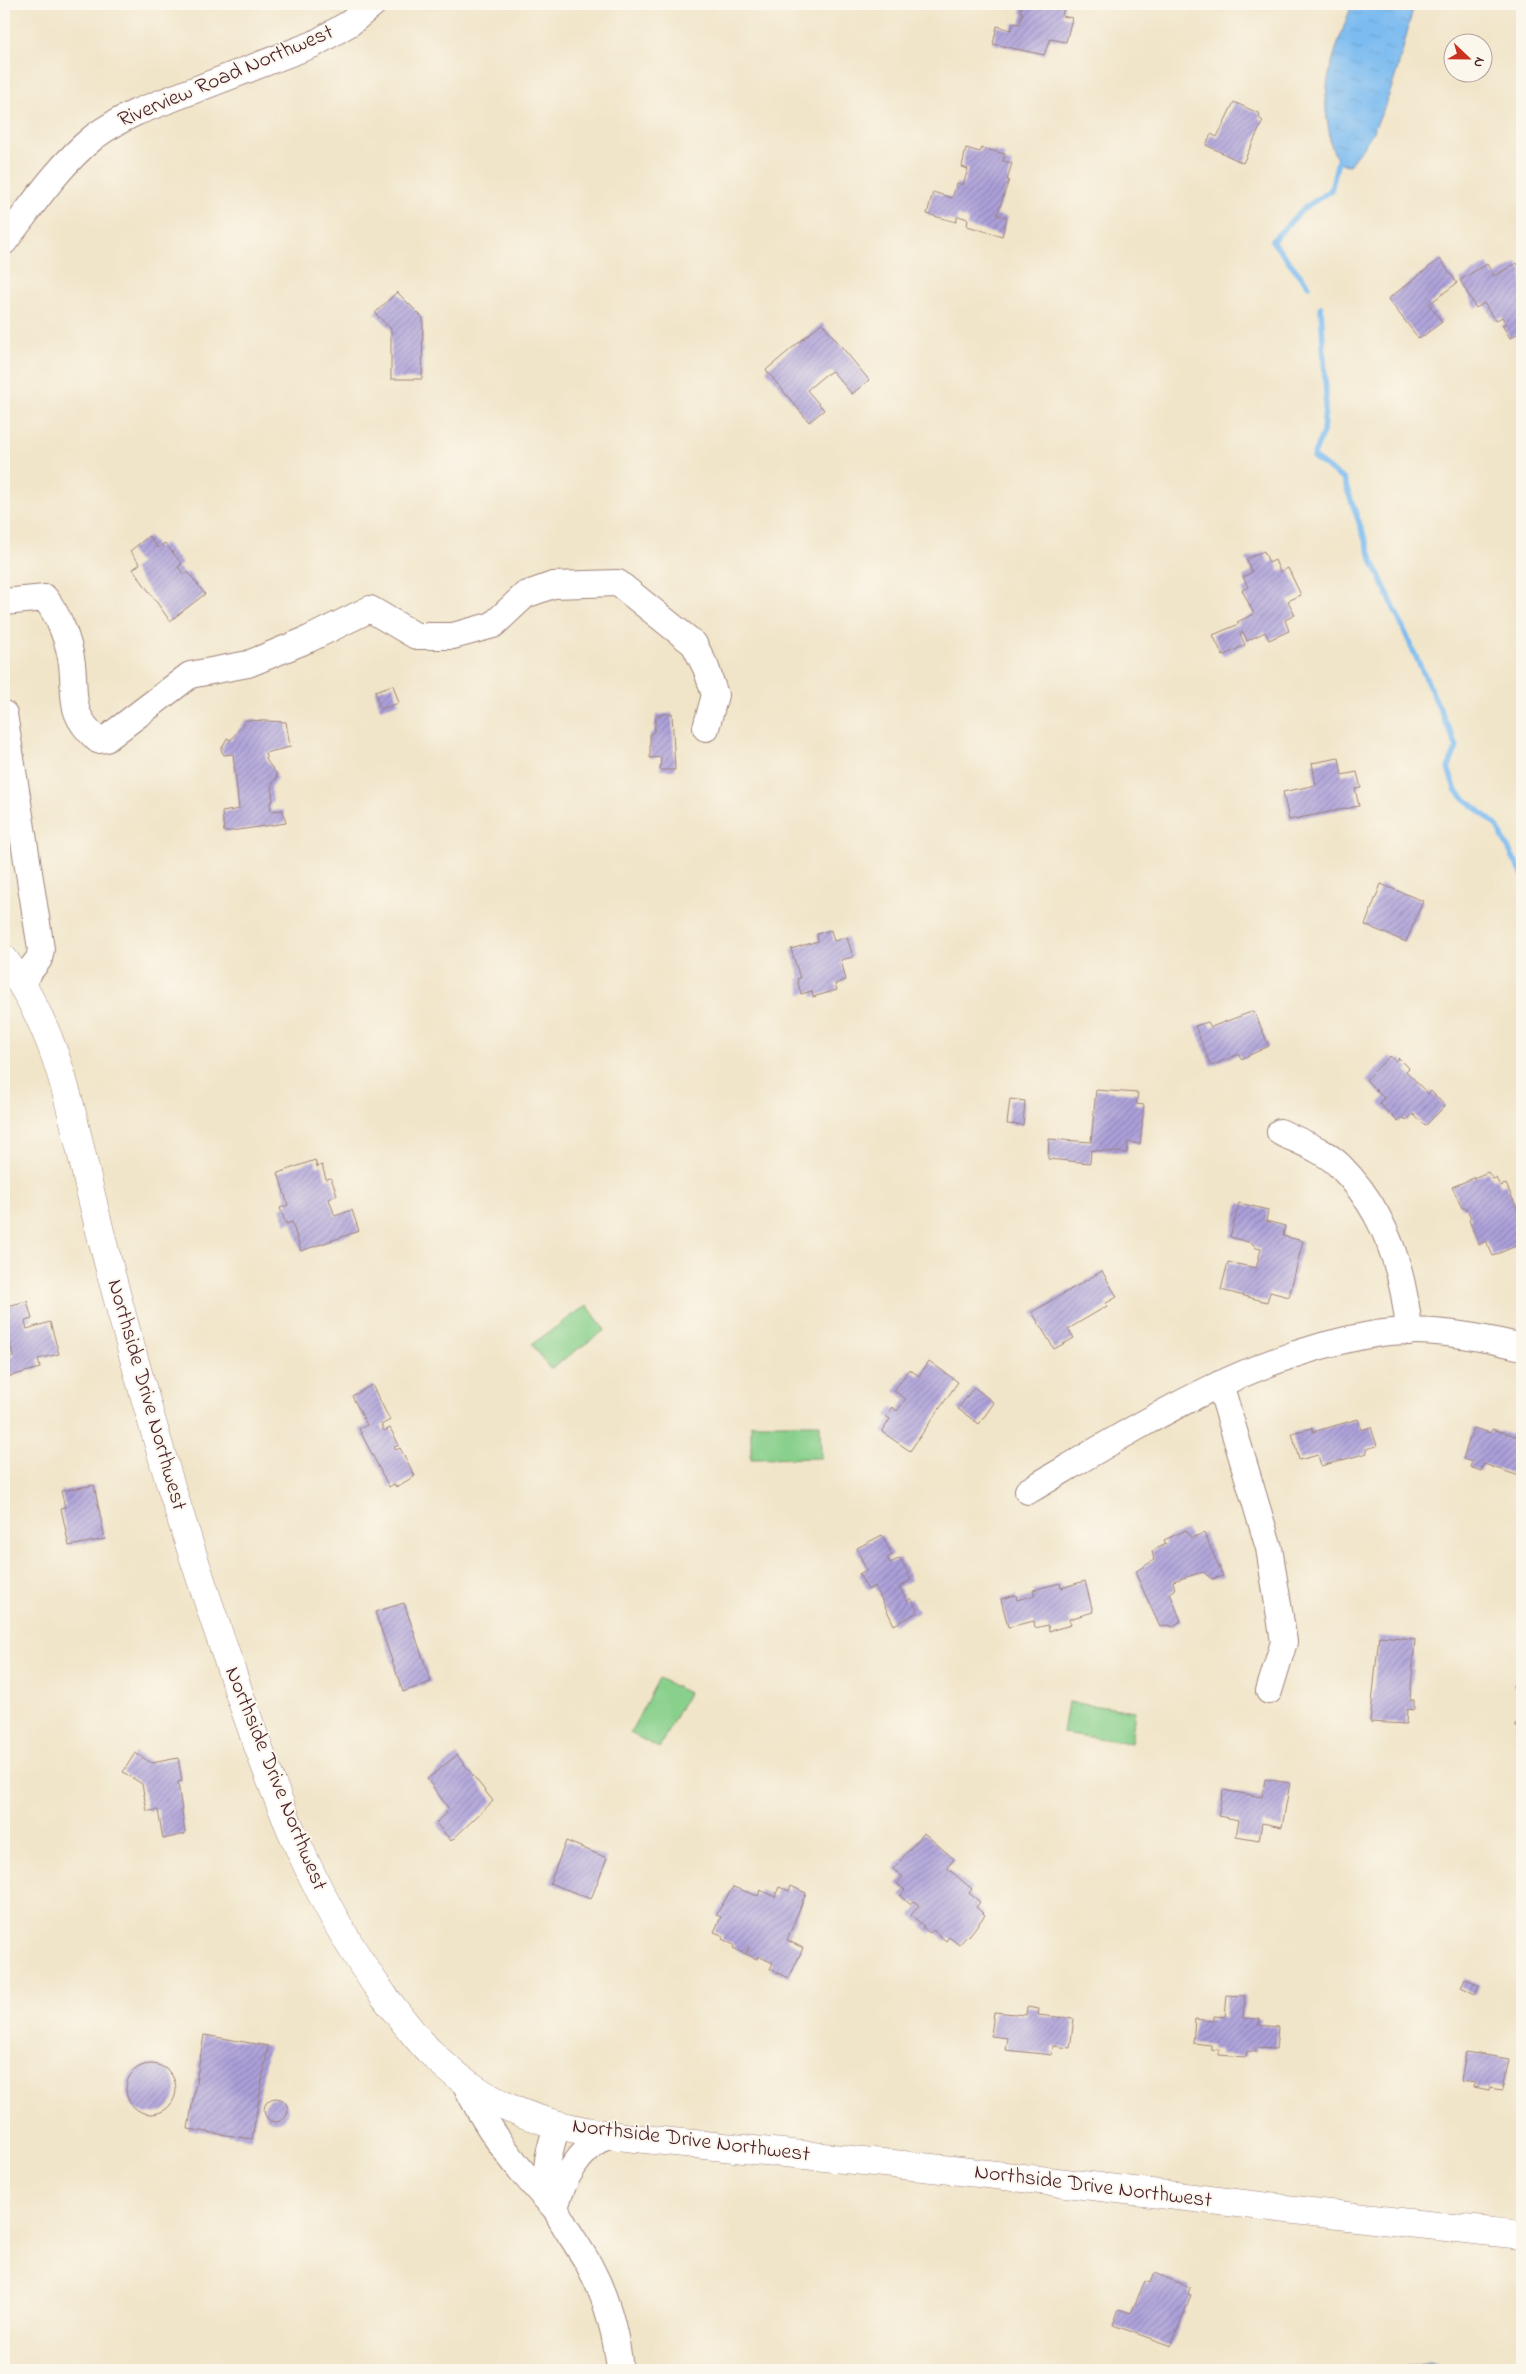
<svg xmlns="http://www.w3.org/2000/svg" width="1526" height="2374" font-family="'Indie Flower',sans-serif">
<defs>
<pattern id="water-ripples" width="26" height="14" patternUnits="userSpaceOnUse" patternTransform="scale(1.25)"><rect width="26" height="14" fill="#7bbbf0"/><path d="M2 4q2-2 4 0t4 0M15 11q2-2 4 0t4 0" fill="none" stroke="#6ca0ce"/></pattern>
<pattern id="building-hatch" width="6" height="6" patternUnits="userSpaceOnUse" patternTransform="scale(1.25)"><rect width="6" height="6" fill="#aca0da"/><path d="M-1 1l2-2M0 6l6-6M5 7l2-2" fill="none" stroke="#8e82b1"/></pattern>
</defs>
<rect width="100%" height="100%" fill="#fbf7ec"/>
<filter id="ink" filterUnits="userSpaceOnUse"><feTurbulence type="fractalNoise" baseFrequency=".02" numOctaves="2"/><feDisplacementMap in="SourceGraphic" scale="10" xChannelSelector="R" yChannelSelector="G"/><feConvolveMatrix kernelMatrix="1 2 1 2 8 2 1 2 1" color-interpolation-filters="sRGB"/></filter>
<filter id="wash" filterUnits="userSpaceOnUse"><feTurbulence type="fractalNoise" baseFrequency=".0096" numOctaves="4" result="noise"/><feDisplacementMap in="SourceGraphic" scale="20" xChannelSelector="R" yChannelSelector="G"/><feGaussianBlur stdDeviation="1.12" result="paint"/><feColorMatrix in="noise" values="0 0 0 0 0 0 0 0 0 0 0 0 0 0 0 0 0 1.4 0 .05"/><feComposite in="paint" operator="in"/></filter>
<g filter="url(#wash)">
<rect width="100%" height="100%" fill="#f1e5c9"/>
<!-- garden -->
<g fill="#89d08c" stroke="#6a785c">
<path d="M587,1305L605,1330L550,1369L532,1344Z"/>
<path d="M751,1424H820L821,1458L751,1459Z"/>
<path d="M659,1678L688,1693L659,1748L630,1733Z"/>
<path d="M1068,1702L1135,1711L1131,1743L1063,1733Z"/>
</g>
<!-- water -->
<g fill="url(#water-ripples)" stroke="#626d8e">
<path d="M1352,4H1414C1403,48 1394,93 1372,133C1366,145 1356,155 1349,165C1336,165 1332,150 1330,139C1329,127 1325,113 1326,101C1326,69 1342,34 1352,4Z"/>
<path d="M1430,2362L1456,2370H1402L1408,2366Z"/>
</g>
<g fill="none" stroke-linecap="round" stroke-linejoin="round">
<!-- stream -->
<g stroke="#7bbbf0" stroke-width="5.5">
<path d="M1309,286L1272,241L1303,209L1331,190L1338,161"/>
<path d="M1321,307L1326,394L1323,432L1313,457L1344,480L1373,562L1457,747L1448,768L1456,791L1496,825L1522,874"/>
</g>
</g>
<g id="blocks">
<!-- building -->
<g fill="url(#building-hatch)">
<path d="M1021,4H1065L1062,16L1072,18L1066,42L1050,39L1044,55L993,44L997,26L1011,30L1013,23L1020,24L1023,13H1021Z"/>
<path d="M1234,102L1260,114L1259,118L1263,121L1243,163L1206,145L1211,134L1217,137Z"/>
<path d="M966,148L980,152L982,148L1005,154L1003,161L1012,163L1007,180H1009L997,215L1007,217L1002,236L967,226L968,219L958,216L956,222L927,214L933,192L952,198L957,183L963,185L968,169L962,167Z"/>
<path d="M1440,259L1457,283L1429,304L1442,322L1419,339L1388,299Z"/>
<path d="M1517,263L1522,271V331L1510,338L1502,325L1506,324L1502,317L1495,321L1484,303L1476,308L1460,280L1487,264L1494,276Z"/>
<path d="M397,292L423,318L422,379H391V329L375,313Z"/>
<path d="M822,323L869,380L852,394L832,371L825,375L807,390L824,410L809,422L766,370Z"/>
<path d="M149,536L158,548L165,543L182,564L178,567L184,574L188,572L205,594L170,621L133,569L140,564L130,551Z"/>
<path d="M1264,551L1269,563L1275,560L1280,572L1288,568L1301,595L1288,601L1295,615L1285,620L1289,631L1269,640L1265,632L1247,641L1243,632L1240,634L1245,645L1223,656L1213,635L1239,624L1237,622L1254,614L1242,590L1248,587L1243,577L1252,572L1246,559Z"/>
<path d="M393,685L399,703L380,709L375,691Z"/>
<path d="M672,713L675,770H660L661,757L650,758V734L654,732L656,715Z"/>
<path d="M246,720L286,722L290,747L265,753L267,761L276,773L277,778L271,786L273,801L270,803L271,811L283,810L286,823L224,832L222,812L239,809L233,754L224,755L221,750L227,738L231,740Z"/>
<path d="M1339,758L1342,775L1357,772L1361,788L1355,789L1359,806L1289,820L1283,792L1316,785L1312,763Z"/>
<path d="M1381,884L1423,901L1406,942L1365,925Z"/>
<path d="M831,930L834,941L847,937L853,957L841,960L846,980L835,984L837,990L813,997L812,991L801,994L797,979L800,978L791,949L818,941L817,934Z"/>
<path d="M1254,1011L1269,1046L1241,1059L1239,1054L1211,1066L1195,1026L1208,1022L1211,1027Z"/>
<path d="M1390,1056L1395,1061L1399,1058L1409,1068L1406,1071L1428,1094L1431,1091L1445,1106L1425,1126L1413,1114L1406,1121L1403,1118L1398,1122L1379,1103L1384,1098L1366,1080Z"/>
<path d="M1096,1090L1138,1093L1136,1104L1144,1105L1140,1144L1128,1142L1127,1153L1091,1150L1090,1163L1048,1159L1049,1139L1091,1142Z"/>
<path d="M1010,1099L1025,1101L1023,1125L1007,1124Z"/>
<path d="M315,1160L317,1167L322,1165L326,1179L331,1178L337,1195L329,1199L335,1216L352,1210L359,1231L301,1251L292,1222L286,1224L280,1208L288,1205L278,1173Z"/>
<path d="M1488,1172L1493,1179L1496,1178L1500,1186L1506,1184L1522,1219V1243L1493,1256L1486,1241L1479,1245L1469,1220L1471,1218L1466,1208H1462L1452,1187Z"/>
<path d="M1239,1203L1268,1210L1266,1221L1285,1226L1283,1236L1303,1241L1289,1297L1270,1292L1267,1302L1221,1290L1228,1262L1256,1268L1261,1249L1256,1248L1252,1243L1230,1237Z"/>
<path d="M1102,1271L1117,1297L1106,1303L1107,1306L1068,1329L1074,1338L1054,1349L1032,1312Z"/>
<path d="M27,1301L32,1319L25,1321L27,1329L50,1322L59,1354L38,1359L40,1368L7,1377L4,1359L13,1356L4,1320V1307Z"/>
<path d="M929,1361L958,1382L910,1451L882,1432L890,1419L886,1416L892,1407L897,1411L906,1399L894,1391L909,1369L919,1376Z"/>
<path d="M372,1385L390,1420L381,1425L384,1431L390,1428L399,1445L394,1447L396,1450L400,1448L415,1476L396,1487L394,1484L389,1487L359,1429L367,1425L352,1396Z"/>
<path d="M974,1387L994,1403L979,1424L958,1409Z"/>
<path d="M1358,1419L1361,1430L1371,1427L1377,1446L1366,1449L1367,1453L1321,1466L1318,1455L1299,1460L1292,1433L1312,1428L1313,1432Z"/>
<path d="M1473,1428L1491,1433L1492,1429L1522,1438V1477L1484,1464L1481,1471L1470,1467L1472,1462L1463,1459Z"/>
<path d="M94,1485L105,1539L69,1546L61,1508L65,1507L61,1491Z"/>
<path d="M1186,1530L1191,1538L1204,1533L1223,1576L1212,1579L1203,1572L1173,1581L1175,1590L1170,1593L1181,1621L1172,1627L1168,1625L1160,1627L1135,1572L1154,1560L1152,1551L1166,1544L1164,1540Z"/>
<path d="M882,1535L892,1555L887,1558L890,1563L900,1558L905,1567L911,1580L899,1587L907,1601L911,1598L918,1612L894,1625L875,1586L868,1590L859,1574L866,1570L857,1548Z"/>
<path d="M1085,1581L1093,1612L1069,1619L1071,1625L1049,1631L1048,1625L1035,1628L1034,1621L1008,1627L1001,1599L1016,1595L1017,1600L1035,1595L1033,1590L1060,1583L1061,1588Z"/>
<path d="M404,1603L431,1682L403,1692L375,1612Z"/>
<path d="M1379,1636L1415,1639L1410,1700H1414V1710L1407,1709L1406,1724L1370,1722Z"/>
<path d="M1522,1671V1692L1513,1686Z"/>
<path d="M1522,1715V1731L1515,1726Z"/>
<path d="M135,1753L152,1763L178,1758L182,1781L178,1782L185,1834L163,1839L158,1810L147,1811L142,1784L123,1772Z"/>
<path d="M457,1755L493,1801L451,1841L436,1823L449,1809L427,1779Z"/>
<path d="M1265,1779L1290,1783L1282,1827L1262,1823L1259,1840L1236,1836L1239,1820L1218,1816L1223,1790L1262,1797Z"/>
<path d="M924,1833L954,1859L947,1868L972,1889L969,1893L980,1902L976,1907L985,1915L969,1936L968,1935L959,1945L949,1937L946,1941L933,1930L930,1933L922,1927L924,1926L911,1915L919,1905L913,1901L910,1904L900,1896L905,1890L897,1884L903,1877L893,1869Z"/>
<path d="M566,1841L607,1858L591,1899L550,1883Z"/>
<path d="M791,1886L806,1893L787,1940L803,1948L789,1978L770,1969L773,1963L758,1956L757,1959L746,1954L749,1947L745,1954L733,1948L734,1945L722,1939L724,1936L714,1932L721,1917L716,1915L733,1887L758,1896L760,1890L775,1897L779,1887L789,1891Z"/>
<path d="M1465,1978L1479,1985L1475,1994L1461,1987Z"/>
<path d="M1227,1995L1245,1996L1243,2018L1260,2019L1259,2025L1278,2027L1276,2049L1256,2048V2052L1247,2051L1246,2057L1219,2055V2050L1211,2049V2045L1193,2043L1195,2019L1214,2021V2016L1225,2017Z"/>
<path d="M1027,2007L1039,2009L1038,2015L1074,2019L1070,2048L1053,2046L1052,2055L1006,2050L1008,2038L991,2036L994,2012L1026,2015Z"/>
<path d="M204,2035L268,2046L252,2139L188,2129Z"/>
<path d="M1466,2052L1509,2059L1503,2089L1490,2087L1489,2090L1474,2087L1475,2083L1461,2081Z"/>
<circle cx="151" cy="2089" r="25"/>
<circle cx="276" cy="2110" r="12"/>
<path d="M1154,2273L1190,2287L1188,2294L1191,2295L1171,2346L1113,2325L1119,2309L1131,2313L1145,2281L1150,2283Z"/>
</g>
</g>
</g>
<g filter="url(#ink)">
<use href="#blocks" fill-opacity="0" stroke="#9e827a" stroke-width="1"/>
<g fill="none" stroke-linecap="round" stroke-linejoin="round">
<defs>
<g id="minor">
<path d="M4,242C32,206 58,166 94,137C107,127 122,119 137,112L314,44L350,23L373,4"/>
<path d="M4,602L45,598C59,616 69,641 72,664C76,700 68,713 98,740L106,739L190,675L248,664L309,639L370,609L416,636H453L493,625L525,595L553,585L618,583L694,644L706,668L715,695L706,728"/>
<path d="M4,714L41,949L39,959L21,982"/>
<path d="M1280,1132C1300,1142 1324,1150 1340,1166C1385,1211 1404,1270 1409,1332"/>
<path d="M1220,1384L1269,1548L1284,1642L1269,1691"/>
<path d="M1028,1491C1137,1427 1248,1355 1375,1334C1424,1326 1476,1336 1522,1347"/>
<path d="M465,2083C487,2130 518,2170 554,2207"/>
<path d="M557,2125C552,2144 544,2164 548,2184C553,2215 575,2239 589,2265C607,2298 616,2333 620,2370"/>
<path d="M555,2207C565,2175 578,2153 607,2134"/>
</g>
<path id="major" d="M4,959C61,1033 72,1118 94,1207C115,1293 139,1378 164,1463C186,1537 211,1611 236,1684C273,1793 315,1902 384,1996C398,2014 412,2033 428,2050C461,2083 500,2108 545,2121C593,2136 644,2139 694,2144C767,2151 840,2158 913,2166C1116,2187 1319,2215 1522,2235"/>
</defs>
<!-- minor casing -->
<use href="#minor" stroke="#9e827a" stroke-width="28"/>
<!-- major casing -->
<use href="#major" stroke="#9e827a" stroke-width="29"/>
<!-- minor -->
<use href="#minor" stroke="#fff" stroke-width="26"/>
<!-- major -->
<use href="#major" stroke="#fff" stroke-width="28"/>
</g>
</g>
<g text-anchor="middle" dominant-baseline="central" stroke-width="4" stroke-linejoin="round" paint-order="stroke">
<!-- street labels -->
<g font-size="22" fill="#4a1f2b" stroke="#fbf7ec">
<text transform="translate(226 77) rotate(-23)">Riverview Road Northwest</text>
<text transform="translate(146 1395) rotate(74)">Northside Drive Northwest</text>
<text transform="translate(275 1779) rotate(68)">Northside Drive Northwest</text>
<text transform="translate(691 2141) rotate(7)">Northside Drive Northwest</text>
<text transform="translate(1093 2187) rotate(7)">Northside Drive Northwest</text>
</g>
</g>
<!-- margin -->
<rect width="1526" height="2374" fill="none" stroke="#fbf7ec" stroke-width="20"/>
<!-- north arrow -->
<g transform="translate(1468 58) rotate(112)"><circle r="24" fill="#fbf7ec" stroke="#b4a19f"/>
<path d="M0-4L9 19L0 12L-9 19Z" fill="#c8321e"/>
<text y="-8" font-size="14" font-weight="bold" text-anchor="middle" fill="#4a1f2b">N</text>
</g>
</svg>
